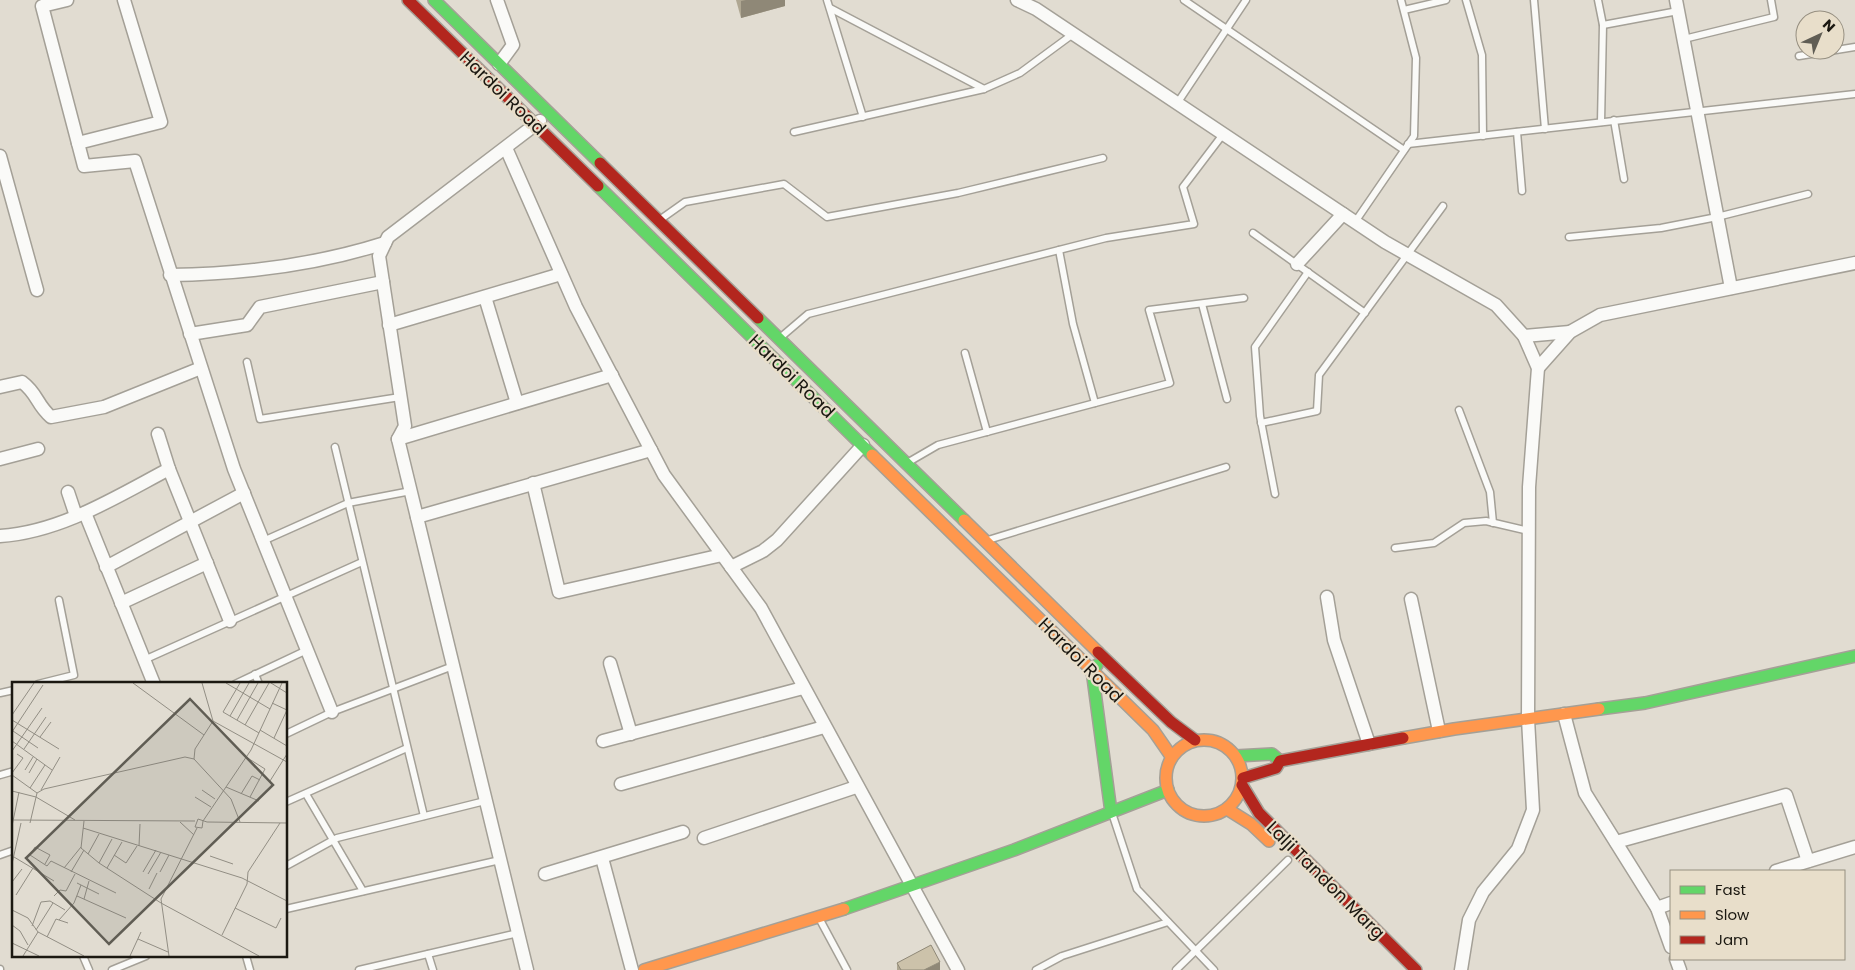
<svg xmlns="http://www.w3.org/2000/svg" width="1855" height="970" font-family="Poppins,sans-serif">
<rect width="100%" height="100%" fill="#e1dcd1"/>
<g fill="none" stroke-linecap="round" stroke-linejoin="round">
<defs>
<g id="lane">
<path d="M827,0L863,117"/>
<path d="M1184,0L1404,150"/>
<path d="M1466,0L1482,55L1483,136"/>
<path d="M1534,0L1545,129"/>
<path d="M1598,0L1603,25L1601,122"/>
<path d="M830,8L984,89"/>
<path d="M1404,10L1446,0"/>
<path d="M1603,25L1678,11"/>
<path d="M1684,39L1774,17L1771,0"/>
<path d="M1799,56L1855,47"/>
<path d="M1178,102L1246,0"/>
<path d="M1614,120L1624,179"/>
<path d="M794,132L984,89L1020,73L1073,34"/>
<path d="M1517,132L1522,191"/>
<path d="M1408,144L1855,94"/>
<path d="M661,219L685,202L784,184L827,217L958,193L1103,158"/>
<path d="M1355,222L1414,136L1416,58L1401,0"/>
<path d="M1253,233L1365,313"/>
<path d="M1569,237L1661,228L1717,217L1808,194"/>
<path d="M1059,250L1073,324L1095,403"/>
<path d="M1202,304L1227,399"/>
<path d="M781,337L808,314L1106,238L1194,224L1183,187L1224,133"/>
<path d="M965,353L987,432"/>
<path d="M247,362L260,419L400,397"/>
<path d="M1459,410L1490,492L1493,523"/>
<path d="M1261,423L1317,411L1319,375L1443,206"/>
<path d="M335,447L424,816"/>
<path d="M907,463L938,445L1170,383L1149,310L1244,298"/>
<path d="M1275,494L1260,416L1255,347L1308,272"/>
<path d="M988,540L1226,467"/>
<path d="M263,541L348,503L411,491"/>
<path d="M1395,548L1434,543L1464,523L1486,521L1529,531"/>
<path d="M144,660L362,562"/>
<path d="M255,674L259,684"/>
<path d="M38,684L74,675L59,600"/>
<path d="M235,684L307,650"/>
<path d="M0,693L14,690"/>
<path d="M286,734L332,712L453,666"/>
<path d="M0,775L14,771"/>
<path d="M306,794L363,891"/>
<path d="M286,802L407,748"/>
<path d="M1112,813L1137,889L1214,970"/>
<path d="M0,855L14,850"/>
<path d="M286,866L337,838L485,801"/>
<path d="M286,909L500,860"/>
<path d="M819,918L847,970"/>
<path d="M428,954L433,970"/>
<path d="M83,956L89,970"/>
<path d="M246,956L250,970"/>
<path d="M0,969V970"/>
<path d="M112,970L146,956"/>
<path d="M359,970L518,933"/>
<path d="M1036,970L1062,956L1168,922"/>
<path d="M1176,970L1288,860"/>
</g>
<g id="street">
<path d="M67,0L42,6L84,166L135,161L234,469L332,712"/>
<path d="M497,0L513,45L499,64"/>
<path d="M1017,0L1036,9L1385,242L1496,305L1524,336L1538,368L1529,487L1528,719L1533,810L1518,849L1483,892L1469,920L1461,970"/>
<path d="M1676,0L1731,288"/>
<path d="M78,143L161,122L124,0"/>
<path d="M506,148L576,307L664,475L761,608L958,970"/>
<path d="M0,156L37,290"/>
<path d="M1297,264L1343,214"/>
<path d="M170,275C243,274 316,265 385,243"/>
<path d="M485,297L517,403"/>
<path d="M389,325L561,274"/>
<path d="M190,334L247,325L260,307L383,282"/>
<path d="M1524,336L1570,332"/>
<path d="M1538,368L1570,332L1600,315L1855,263"/>
<path d="M0,387L22,382C38,394 36,404 51,417L104,407L201,368"/>
<path d="M158,434L169,469L230,621"/>
<path d="M398,439L612,375"/>
<path d="M0,459L38,449"/>
<path d="M533,483L559,592L722,555"/>
<path d="M68,492L76,516"/>
<path d="M85,513L154,684"/>
<path d="M417,517L651,450"/>
<path d="M0,536C61,532 116,497 169,469"/>
<path d="M106,567L244,493"/>
<path d="M731,567L763,551L777,540L863,445"/>
<path d="M1327,597L1334,640L1369,744"/>
<path d="M1411,599L1439,731"/>
<path d="M121,603L207,563"/>
<path d="M610,663L631,734"/>
<path d="M1564,714L1585,793L1657,908L1671,947"/>
<path d="M603,741L803,688"/>
<path d="M621,784L824,727"/>
<path d="M704,838L856,787"/>
<path d="M1616,842L1786,795L1808,861"/>
<path d="M602,858L632,970"/>
<path d="M1776,871L1855,847"/>
<path d="M545,874L683,832"/>
<path d="M1657,908L1671,903"/>
<path d="M1676,959L1680,970"/>
<path d="M527,970L398,439L405,426L379,256L388,237L540,121"/>
</g>
<g id="fast">
<path d="M434,0L600,163"/>
<path d="M598,186L872,455"/>
<path d="M758,318L964,520"/>
<path d="M1097,665L1092,670L1111,812"/>
<path d="M1599,709L1645,703L1855,656"/>
<path d="M1236,756L1272,754L1280,761"/>
<path d="M844,909L1014,850L1168,790"/>
</g>
<g id="slow">
<path d="M872,455L1153,730L1171,756"/>
<path d="M964,520L1098,652"/>
<path d="M1403,738L1454,729L1599,709"/>
<circle cx="1204" cy="778" r="38"/>
<path d="M1227,809L1251,824L1269,841"/>
<path d="M644,970L844,909"/>
</g>
<g id="jam">
<path d="M408,0L598,186"/>
<path d="M600,163L758,318"/>
<path d="M1098,652L1171,722L1195,740"/>
<path d="M1243,778L1276,768L1280,761L1403,738"/>
<path d="M1242,785L1259,813L1416,970"/>
</g>
</defs>
<!-- lane casing -->
<use href="#lane" stroke="#a4a097" stroke-width="9"/>
<!-- street casing -->
<use href="#street" stroke="#a4a097" stroke-width="15"/>
<!-- fast casing -->
<use href="#fast" stroke="#a4a097" stroke-width="14"/>
<!-- slow casing -->
<use href="#slow" stroke="#a4a097" stroke-width="14"/>
<!-- jam casing -->
<use href="#jam" stroke="#a4a097" stroke-width="14"/>
<!-- lane -->
<use href="#lane" stroke="#fafaf8" stroke-width="6"/>
<!-- street -->
<use href="#street" stroke="#fafaf8" stroke-width="12"/>
<!-- fast -->
<use href="#fast" stroke="#63d668" stroke-width="11"/>
<!-- slow -->
<use href="#slow" stroke="#ff974d" stroke-width="11"/>
<!-- jam -->
<use href="#jam" stroke="#b3261e" stroke-width="11"/>
</g>
<!-- wall -->
<g fill="#afa792">
<path d="M736,0H785V6L741,18Z"/>
<path d="M897,963L940,970H897Z"/>
</g>
<!-- shaded-wall -->
<g fill="#8f8877">
<path d="M746,0H785V6L741,18V1Z"/>
<path d="M940,962V970H924Z"/>
</g>
<!-- building -->
<path fill="#ccc2aa" stroke="#8f8877" d="M931,945L940,962L924,970H901L897,963Z"/>
<g text-anchor="middle" dominant-baseline="central" stroke-width="4.5" stroke-linejoin="round" paint-order="stroke">
<!-- street labels -->
<g font-size="18" fill="#1b1811" stroke="#e8deca">
<text transform="translate(503 93) rotate(44)">Hardoi Road</text>
<text transform="translate(792 376) rotate(44)">Hardoi Road</text>
<text transform="translate(1081 660) rotate(45)">Hardoi Road</text>
<text transform="translate(1326 880) rotate(45)">Lalji Tandon Marg</text>
</g>
</g>
<!-- overview -->
<g transform="translate(12 682)">
<rect width="275" height="275" fill="#e1dcd1"/>
<path fill="none" stroke="#928e84" stroke-width="1" d="M121,1L192,53M214,1L258,27M228,1L211,30L247,51M259,1L275,11M260,21L275,28M0,33L22,1M218,34L237,1M0,38L47,67M225,38L246,1M201,39L275,80M233,43L257,1M248,48L275,64M1,49L26,66M0,50L31,3M28,55L39,40M262,56L275,28M0,59L40,88M12,67L34,35M0,69L30,26M234,75L253,87L238,115M182,77L183,67L201,39L190,1M13,88L21,75M0,91L11,76L5,72M17,91L25,77M0,93L25,111M258,99L275,72M214,105L247,119M18,106L33,83M29,108L48,75M190,108L203,117M0,109L24,115L63,138M229,112L240,94L248,98M183,115L199,125M0,138L183,139M72,139L69,166L87,181L149,221L247,274M191,139L239,68L270,1M191,139L190,146L183,145L186,137L195,140L275,141M168,140L182,153M18,141L25,111L32,107L173,75L182,77L219,117L228,140M0,144L7,110M71,146L230,196L275,219M127,164L128,142M76,172L87,152M102,173L114,181L125,164M198,174L221,182M2,175L42,199M87,181L100,157M0,182L9,141M33,182L38,173L23,165L18,173L35,184L39,179L104,211M52,186L69,165M95,186L110,160M59,190L72,168M131,190L144,168M148,190L157,173M136,192L149,170M0,200L10,187M65,201L87,212M137,207L145,191M4,213L21,186M42,214L48,208L54,209L63,192M65,214L114,236M72,217L77,199M223,226L264,246L269,236M0,228L16,236L26,250L72,274M47,238L62,221L69,203M0,243L8,249L16,263M20,244L29,220L38,219L53,228M24,248L41,221M210,253L235,202L236,190L268,141M35,255L44,237L56,241M126,257L156,270M0,261L27,274M11,274L26,250M118,274L129,250M157,274L149,217L185,146"/>
<path fill="#605d54" fill-opacity="0.15" stroke="#605d54" stroke-width="2.5" d="M178,17L261,103L97,262L14,176Z"/>
<rect width="275" height="275" fill="none" stroke="#1b1811" stroke-width="2.5"/>
</g>
<!-- legend -->
<rect x="1670" y="870" width="175" height="90" fill="#e8deca" stroke="#968f80"/>
<rect x="1680" y="886" width="25" height="8" fill="#63d668" stroke="#968f80"/>
<text x="1715" y="895" font-size="15" fill="#1b1811">Fast</text>
<rect x="1680" y="911" width="25" height="8" fill="#ff974d" stroke="#968f80"/>
<text x="1715" y="920" font-size="15" fill="#1b1811">Slow</text>
<rect x="1680" y="936" width="25" height="8" fill="#b3261e" stroke="#968f80"/>
<text x="1715" y="945" font-size="15" fill="#1b1811">Jam</text>
<!-- north arrow -->
<g transform="translate(1820 35) rotate(44)"><circle r="24" fill="#e8deca" stroke="#968f80"/>
<path d="M0-4L9 19L0 12L-9 19Z" fill="#605d54"/>
<text y="-8" font-size="14" font-weight="bold" text-anchor="middle" fill="#1b1811">N</text>
</g>
</svg>
